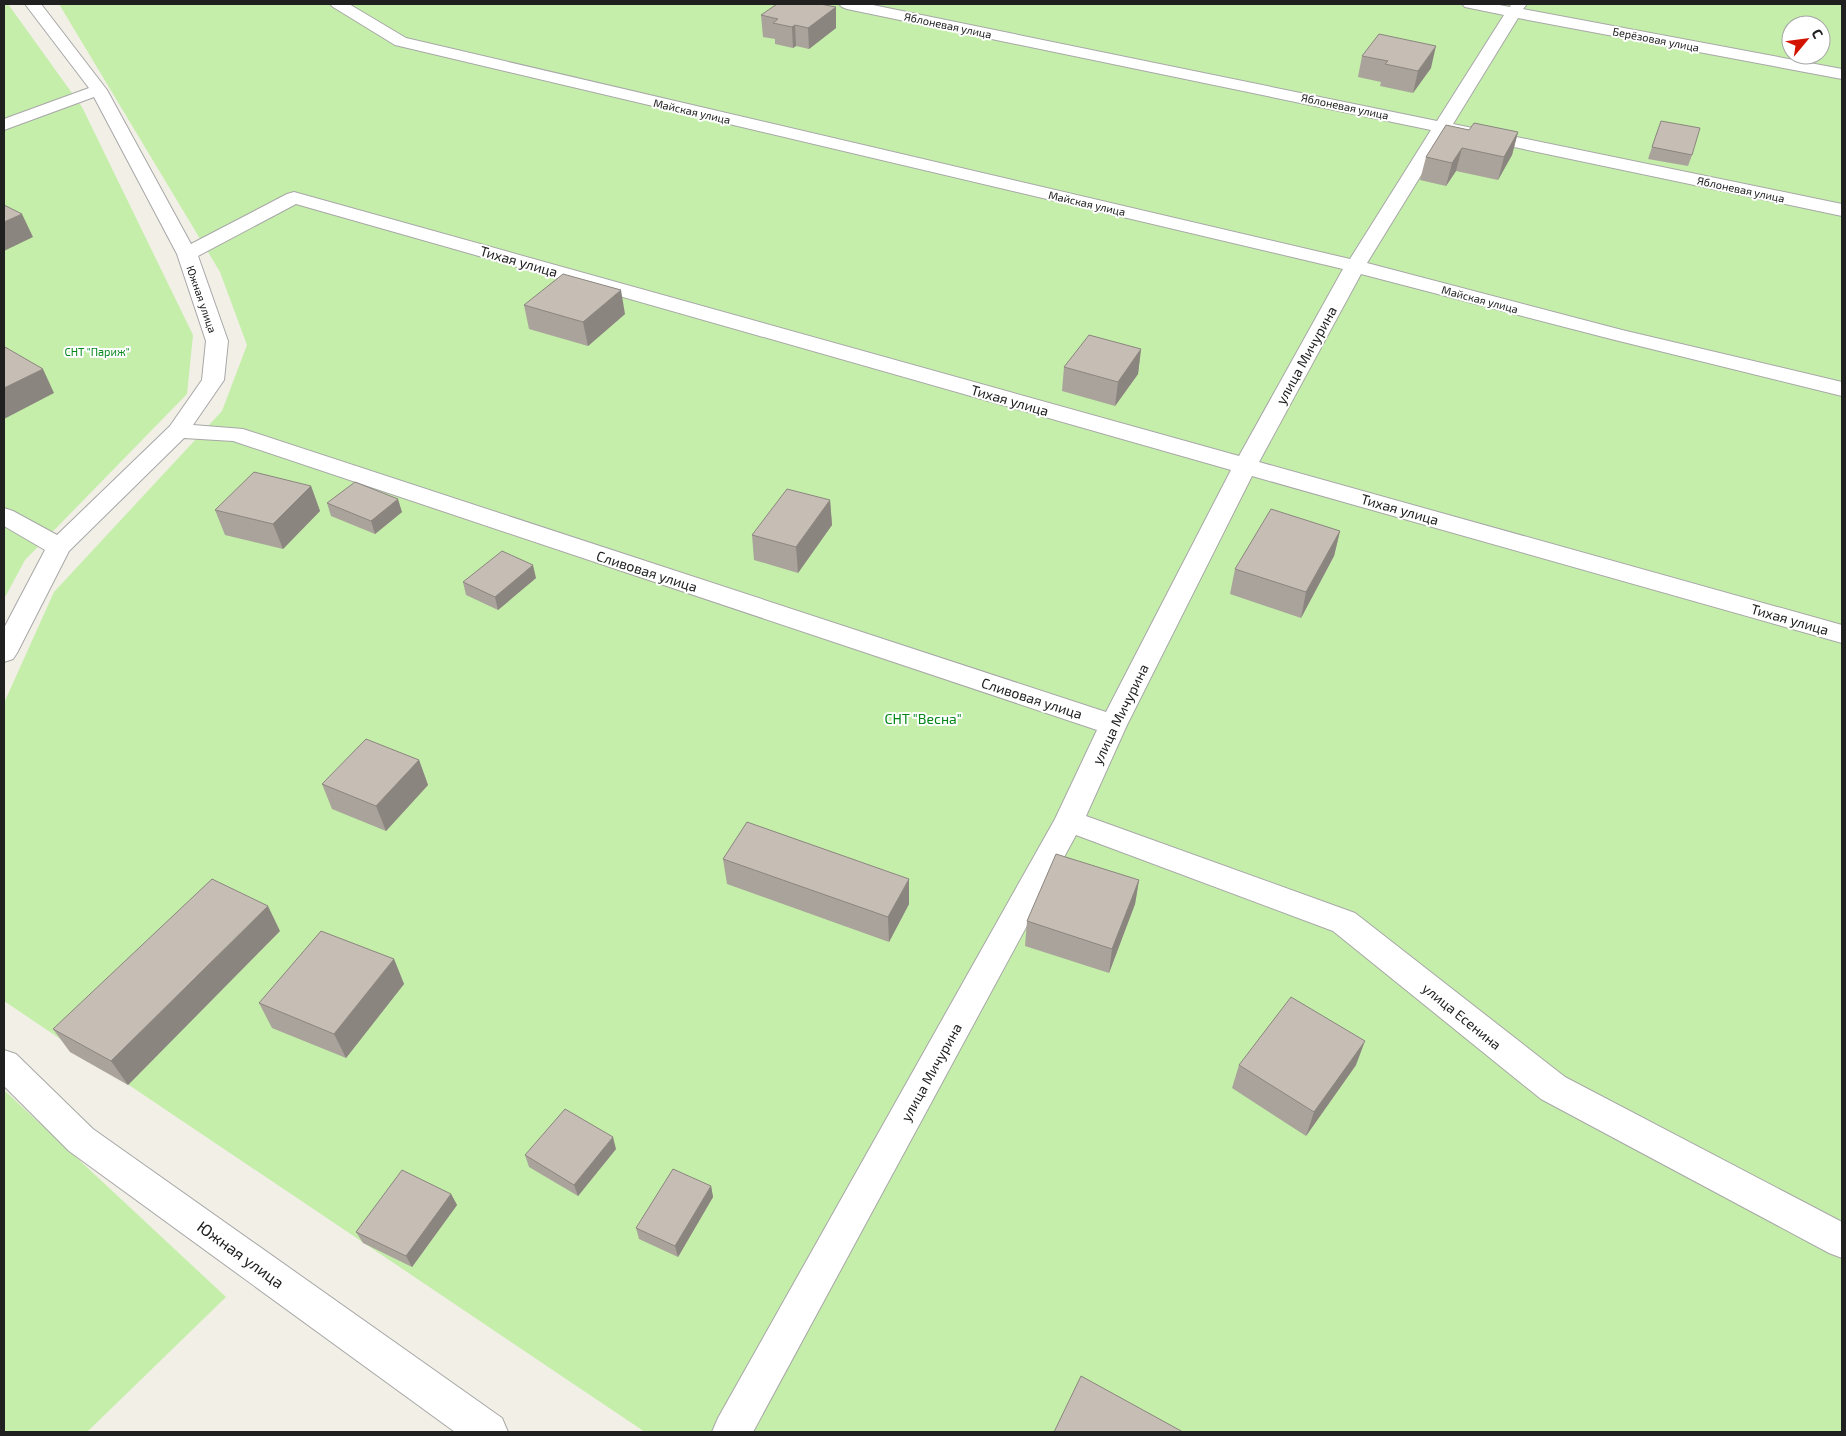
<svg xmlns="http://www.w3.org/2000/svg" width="1846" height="1436" font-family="'Exo 2',sans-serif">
<rect width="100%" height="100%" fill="#f1efe6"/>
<!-- grass -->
<g fill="#c5eeaa" fill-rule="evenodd">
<path d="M4,4H8L82,107L193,335L187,394L25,560L4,599Z"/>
<path d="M59,4H1842V1432H645L4,1001V703L54,592L222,411L247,345L220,272ZM1791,25H1821V55H1791Z"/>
<path d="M4,1090L226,1297L87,1432H4Z"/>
</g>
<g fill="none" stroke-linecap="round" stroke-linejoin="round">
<defs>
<g id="minor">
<path d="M25,4H41L107,90L191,244L287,194L294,192L1239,456L1343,269L395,45L333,7L330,4H349L406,38L1350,259L1431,130L847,9L842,7L839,4H868L1437,121L1504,15L1465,7L1462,4H1494L1510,7L1511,4H1527L1523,9L1842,69V79L1518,18L1453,124L1842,204V216L1447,133L1367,263L1622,330L1842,382V396L1611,339L1361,274L1259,462L1842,625V643L1252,476L1127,725L1086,816L1355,913L1565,1077L1842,1222V1258L1829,1253L1541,1099L1333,931L1076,835L753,1432H712L718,1418L1055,819L1097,730L233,441L184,438L69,551L17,653L13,659L4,662V628L45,550L4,526V508L13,511L57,535L170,426L202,380L206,341L177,254L94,97L4,130V119L89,88ZM296,204L1231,470L1106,712L243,429L193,425L224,380L228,341L198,256Z"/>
<path d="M4,1050L16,1054L93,1129L502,1418L508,1432H455L69,1151L4,1086Z"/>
</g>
</defs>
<!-- minor casing -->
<use href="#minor" stroke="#a7a7a7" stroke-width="2"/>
<!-- minor -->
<use href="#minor" fill="#fff" fill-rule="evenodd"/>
</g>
<!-- wall -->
<g fill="#aaa39c">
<path d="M836,7V28L809,49L796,46L793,48L775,44V39L763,37L761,15Z"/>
<path d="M1362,56L1431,68L1413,93L1380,86L1381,82L1358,77Z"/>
<path d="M1469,130L1518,132L1512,155L1498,180L1456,171L1446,186L1420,180L1426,157Z"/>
<path d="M1657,132L1692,155L1688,166L1648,159Z"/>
<path d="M524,305L625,314L588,346L529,329Z"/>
<path d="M1141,349L1138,374L1115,406L1062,391L1064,367Z"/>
<path d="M311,486L320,511L283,549L225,535L215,510Z"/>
<path d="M830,500L832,525L798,573L754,560L752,535Z"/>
<path d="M327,503L402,512L375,534L331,516Z"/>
<path d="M1340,531L1334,556L1301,618L1230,594L1235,569Z"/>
<path d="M536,578L498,610L466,595L463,582Z"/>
<path d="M419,760L428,785L386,831L332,809L322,784Z"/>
<path d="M723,859L909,904L889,942L727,884Z"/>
<path d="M1139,880L1135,904L1109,973L1025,946L1027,921Z"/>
<path d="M280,931L128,1085L70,1052L53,1029Z"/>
<path d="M394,959L404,984L346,1058L272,1028L259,1003Z"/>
<path d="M1239,1065H1356L1306,1136L1232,1088Z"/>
<path d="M616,1149L578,1196L529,1167L525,1155Z"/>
<path d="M711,1186L713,1197L678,1257L639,1239L636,1228Z"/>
<path d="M451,1194L457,1205L412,1267L363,1243L356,1232Z"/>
</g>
<!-- shaded-wall -->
<g fill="#8b857f">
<path d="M836,7V28L809,49L808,28Z"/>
<path d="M795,25L796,46L793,48L792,27Z"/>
<path d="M1436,46L1431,68L1413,93L1418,71Z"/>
<path d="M1518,132L1512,155L1498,180L1504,157Z"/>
<path d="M1462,148L1456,171L1446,186L1452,163Z"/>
<path d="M22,214L33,237L4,251V222Z"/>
<path d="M621,290L625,314L588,346L583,322Z"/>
<path d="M1141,349L1138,374L1115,406L1118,382Z"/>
<path d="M43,369L54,393L4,419V388Z"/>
<path d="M311,486L320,511L283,549L273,524Z"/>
<path d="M398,499L402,512L375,534L371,521Z"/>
<path d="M830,500L832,525L798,573L796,547Z"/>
<path d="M1340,531L1334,556L1301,618L1306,592Z"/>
<path d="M533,565L536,578L498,610L495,597Z"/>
<path d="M419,760L428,785L386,831L376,806Z"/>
<path d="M909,879V904L889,942L888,917Z"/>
<path d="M1139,880L1135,904L1109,973L1112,949Z"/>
<path d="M268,906L280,931L128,1085L111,1061Z"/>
<path d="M394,959L404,984L346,1058L334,1034Z"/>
<path d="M1365,1041L1356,1065L1306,1136L1314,1112Z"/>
<path d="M613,1137L616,1149L578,1196L574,1185Z"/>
<path d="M711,1186L713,1197L678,1257L675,1246Z"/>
<path d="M451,1194L457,1205L412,1267L406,1256Z"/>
</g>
<!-- building -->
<g fill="#c6beb5" stroke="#8b857f">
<path d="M777,4H820L836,7L808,28L795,25L792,27L773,23L778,19L761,15Z"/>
<path d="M1379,34L1436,46L1418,71L1385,64L1388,61L1362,56Z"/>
<path d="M1661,121L1700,128L1692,155L1652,147Z"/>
<path d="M1474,123L1518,132L1504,157L1462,148L1452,163L1426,157L1446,125L1469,130Z"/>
<path d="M4,205L22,214L4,222Z"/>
<path d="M563,274L621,290L583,322L524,305Z"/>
<path d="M1089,335L1141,349L1118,382L1064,367Z"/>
<path d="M5,347L43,369L4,388V348Z"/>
<path d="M254,472L311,486L273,524L215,510Z"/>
<path d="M355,482L398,499L371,521L327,503Z"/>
<path d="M787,489L830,500L796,547L752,535Z"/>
<path d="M1271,509L1340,531L1306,592L1235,569Z"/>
<path d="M502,551L533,565L495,597L463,582Z"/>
<path d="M366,739L419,760L376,806L322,784Z"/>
<path d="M747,822L909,879L888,917L723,859Z"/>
<path d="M1056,854L1139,880L1112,949L1027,921Z"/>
<path d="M212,879L268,906L111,1061L53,1029Z"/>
<path d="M321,931L394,959L334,1034L259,1003Z"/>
<path d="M1291,997L1365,1041L1314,1112L1239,1065Z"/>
<path d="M565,1109L613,1137L574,1185L525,1155Z"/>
<path d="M673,1169L711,1186L675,1246L636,1228Z"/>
<path d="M402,1170L451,1194L406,1256L356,1232Z"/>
<path d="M1081,1376L1183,1432H1054Z"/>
</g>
<g text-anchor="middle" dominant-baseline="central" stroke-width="4" stroke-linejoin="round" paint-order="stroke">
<!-- far-street labels -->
<g font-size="11" fill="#202020" stroke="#fff">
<text transform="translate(948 25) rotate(12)">Яблоневая улица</text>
<text transform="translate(1656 39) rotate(11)">Берёзовая улица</text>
<text transform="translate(1345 106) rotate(12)">Яблоневая улица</text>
<text transform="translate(692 111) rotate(13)">Майская улица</text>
<text transform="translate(1741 189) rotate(12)">Яблоневая улица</text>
<text transform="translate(1087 203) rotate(13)">Майская улица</text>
<text transform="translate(202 299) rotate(71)">Южная улица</text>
<text transform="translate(1480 299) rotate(15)">Майская улица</text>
</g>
<!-- far-park labels -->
<g font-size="11" fill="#05871c" stroke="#fff">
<text x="97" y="351">СНТ "Париж"</text>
</g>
<!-- street labels -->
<g font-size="14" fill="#202020" stroke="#fff">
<text transform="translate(519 261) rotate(16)">Тихая улица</text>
<text transform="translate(1306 355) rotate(-61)">улица Мичурина</text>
<text transform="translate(1010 400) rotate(16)">Тихая улица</text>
<text transform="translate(1400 509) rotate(16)">Тихая улица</text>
<text transform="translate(647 571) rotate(18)">Сливовая улица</text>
<text transform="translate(1790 619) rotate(16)">Тихая улица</text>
<text transform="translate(1032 698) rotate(18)">Сливовая улица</text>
<text transform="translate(1120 714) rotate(-64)">улица Мичурина</text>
<text transform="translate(1462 1016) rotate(39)">улица Есенина</text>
<text transform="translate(931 1072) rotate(-61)">улица Мичурина</text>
</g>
<!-- park labels -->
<g font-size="14" fill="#05871c" stroke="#fff">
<text x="923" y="718">СНТ "Весна"</text>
</g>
<!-- near-street labels -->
<g font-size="16" fill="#202020" stroke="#fff">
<text transform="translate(241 1254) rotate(36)">Южная улица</text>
</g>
</g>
<!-- border -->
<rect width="1846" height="1436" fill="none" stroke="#202020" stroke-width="10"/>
<!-- north arrow -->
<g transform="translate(1806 40) rotate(61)"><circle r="24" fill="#ffffff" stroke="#a6a6a6"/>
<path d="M0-4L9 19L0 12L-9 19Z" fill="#d11300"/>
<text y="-8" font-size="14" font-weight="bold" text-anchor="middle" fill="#202020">С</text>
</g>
</svg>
